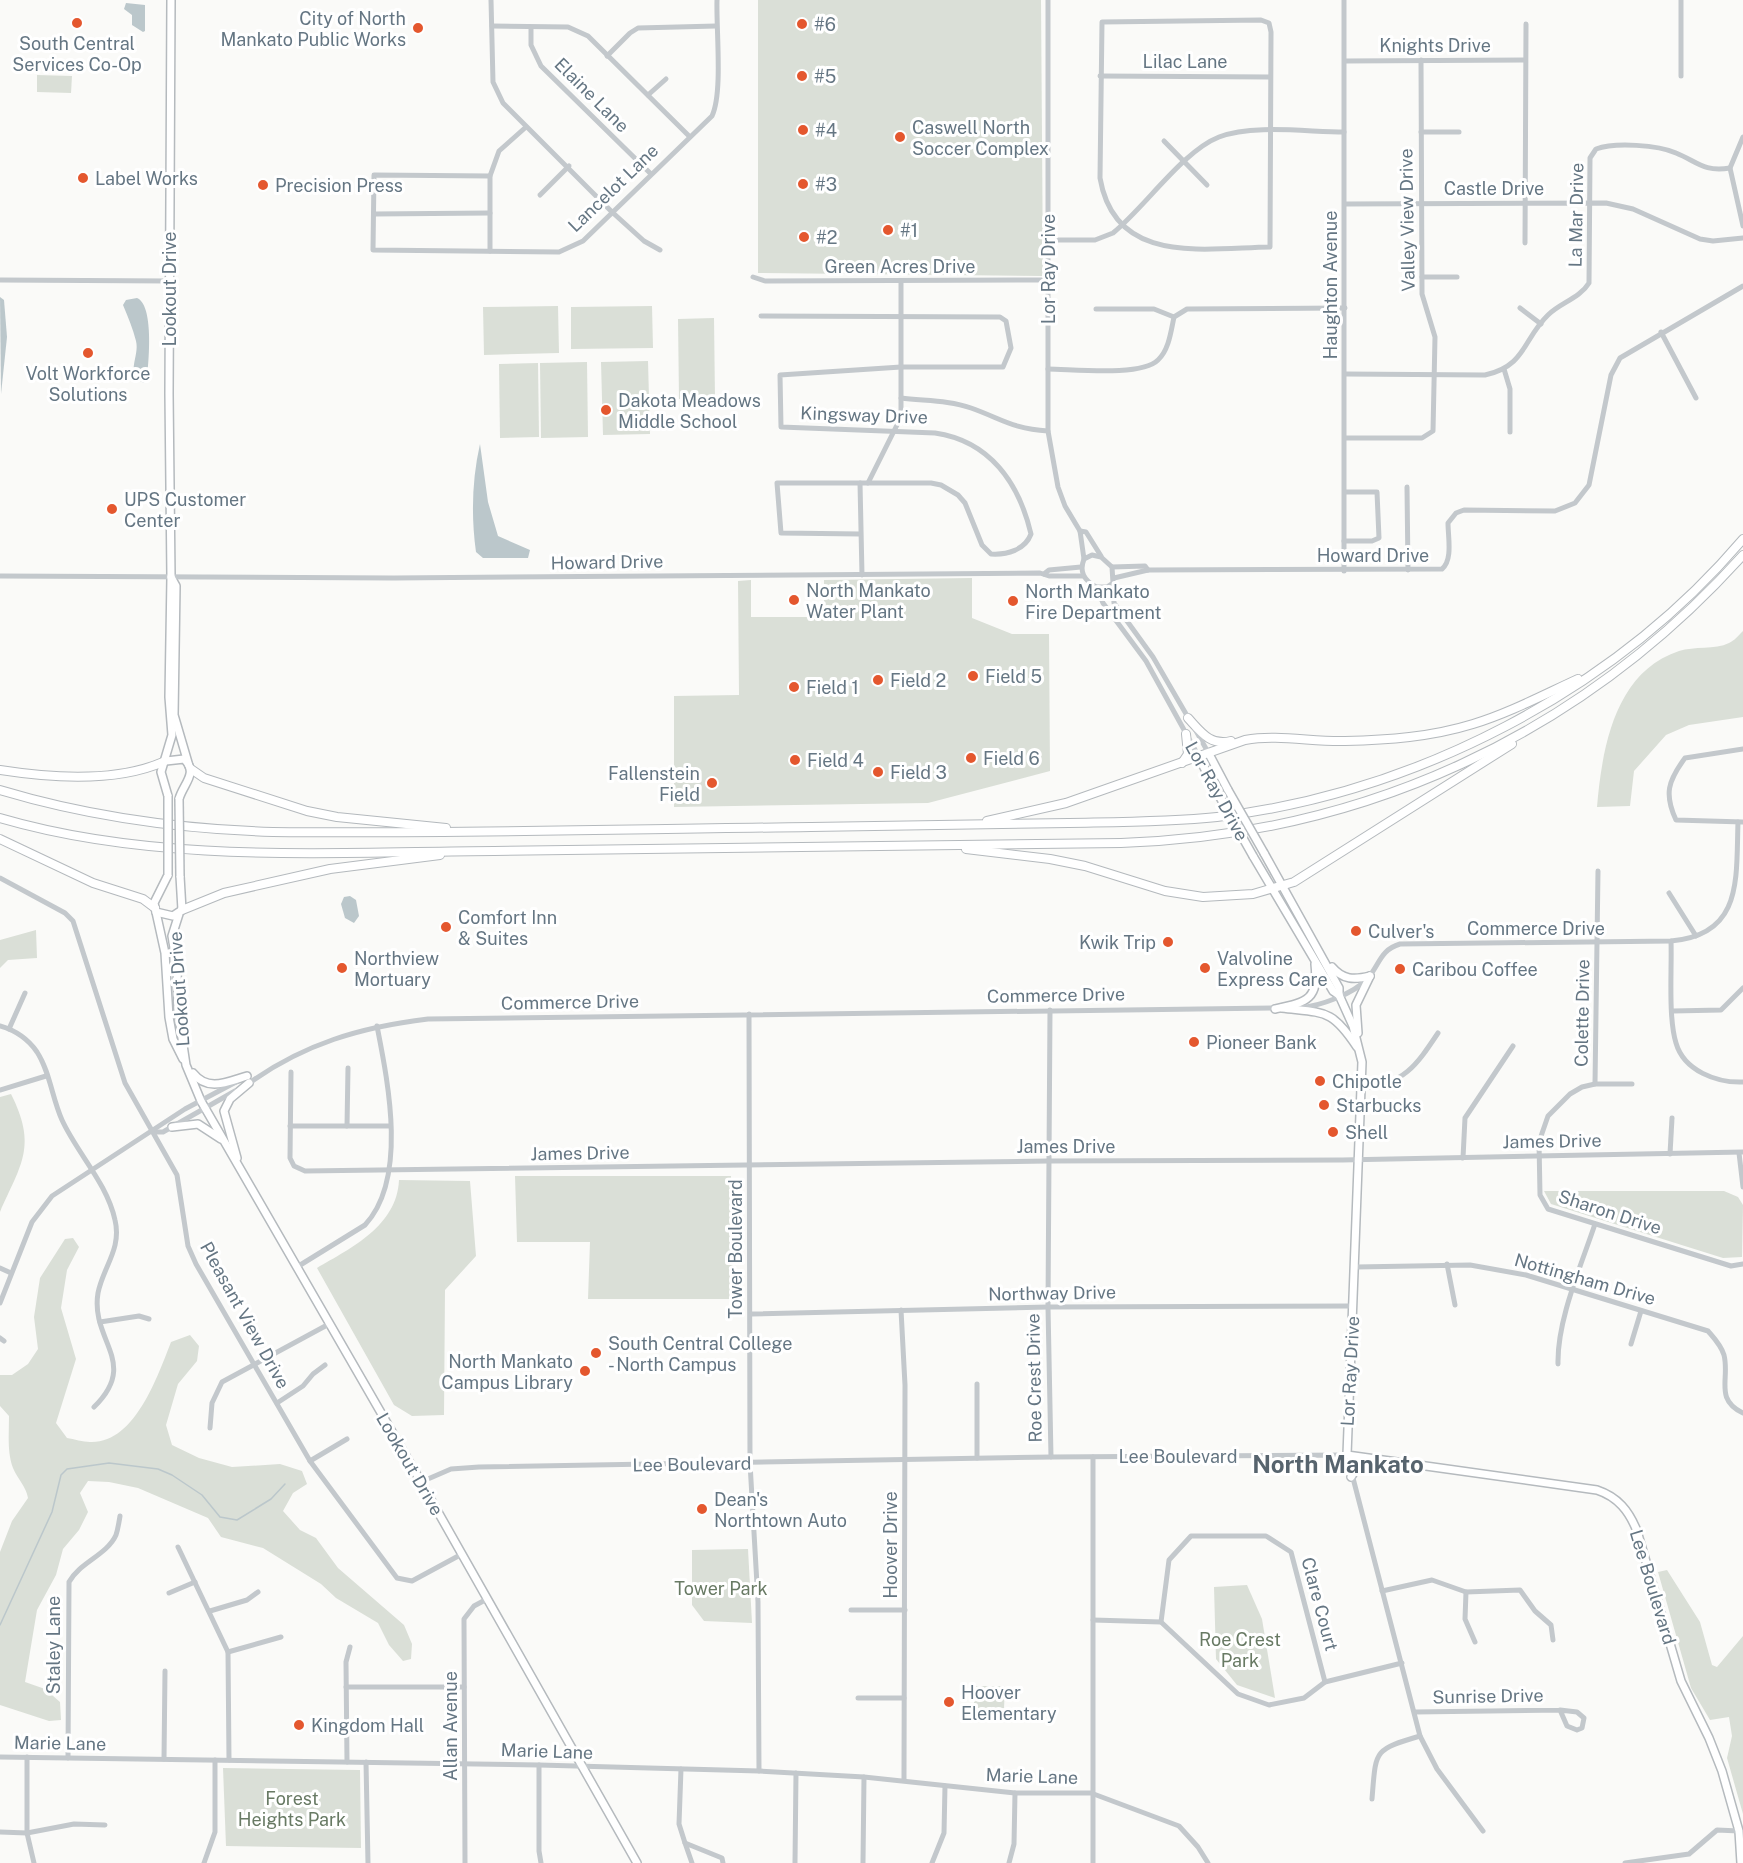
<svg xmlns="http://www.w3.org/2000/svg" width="1743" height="1863" font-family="'Public Sans',sans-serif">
<rect width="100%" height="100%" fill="#fafaf8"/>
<!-- green -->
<g fill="#dadfd7">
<path d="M758,0H1041L1043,276L758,273Z"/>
<path d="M37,75L72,76L71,93L37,92Z"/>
<path d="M558,306L559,353L484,355L483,307Z"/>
<path d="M652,306L653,348L571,349V307Z"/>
<path d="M714,318L715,399H679L678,319Z"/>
<path d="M648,361L650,434L603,435L601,362Z"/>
<path d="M587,362L588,437L541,438L540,363Z"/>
<path d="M538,363L539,437L500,438L499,364Z"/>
<path d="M972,578V618L1012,634H1049L1050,771L928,803L674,807V696L739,695L738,581L751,580V617H824V580Z"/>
<path d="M1743,631V717L1689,725L1666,735L1634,771L1630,806L1597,807C1602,748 1615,672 1679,651C1694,646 1715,650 1729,643C1734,641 1739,635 1743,631Z"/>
<path d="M36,930L37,958L8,960L0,968V940Z"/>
<path d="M11,1094C37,1146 22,1163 0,1212V1097Z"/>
<path d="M515,1176H731L733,1299H588L590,1242H517Z"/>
<path d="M399,1180L470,1181L476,1256L445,1290L444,1415L412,1416L394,1405L317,1268C351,1248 397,1226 399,1180Z"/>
<path d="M1544,1191H1724L1738,1197L1743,1205L1742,1257L1723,1258L1551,1204Z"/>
<path d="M73,1238L79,1247L67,1270L61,1308L76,1359L56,1423L67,1438C74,1439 83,1442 90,1442C135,1444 158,1375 171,1342L190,1335L199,1346L197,1361L178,1384L166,1425L172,1445L199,1458L232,1467L280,1464L302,1471L307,1484L293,1493L283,1511L300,1530L316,1538L338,1568L404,1625L412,1644L411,1659L403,1661L389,1645L378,1623L336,1598L321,1584L263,1548L221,1537L208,1518L138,1488L109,1482L88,1481L80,1493L88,1512L79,1530L63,1549L56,1575L37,1610L25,1682L45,1689L60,1702L61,1720L49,1721L0,1705V1552L12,1521L28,1498C26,1486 18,1480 13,1468C7,1452 9,1434 9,1416L0,1406V1375H12L28,1364L38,1349L34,1317L40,1278L65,1239Z"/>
<path d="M748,1549L752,1623L704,1621L692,1605V1550Z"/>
<path d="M1667,1570L1700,1622L1712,1665L1717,1667L1743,1636V1814L1727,1758L1732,1736L1729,1717L1710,1720L1691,1688L1658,1572Z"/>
<path d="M1247,1585L1262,1619L1275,1698L1237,1685L1216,1659L1214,1587Z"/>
<path d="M974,1686H1005L1004,1708H974Z"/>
<path d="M223,1768L360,1770L361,1848L226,1846Z"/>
</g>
<!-- water -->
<g fill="#bbc7cb">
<path d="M126,3L145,5V31L143,32L132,25V15L124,9Z"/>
<path d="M0,297L4,300L7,337L1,394Z"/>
<path d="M137,298C154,305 149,361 147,378L144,383C124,374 140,357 136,341C133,329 128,317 123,305L126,300Z"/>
<path d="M480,444L488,502L498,536L530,550L528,558H483L476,552C471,516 472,479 480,444Z"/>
<path d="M350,896L356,900L359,916L354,923L345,918L341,904L344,897Z"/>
</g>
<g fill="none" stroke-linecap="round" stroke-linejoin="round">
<!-- stream -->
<path stroke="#bbc7cb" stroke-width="1.5" d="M0,1625L52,1512L61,1475L67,1469L109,1463L158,1469L172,1475L202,1495L220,1517L237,1520L271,1499L285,1484"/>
<defs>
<g id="major">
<path d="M171,577L176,586L174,715L189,766"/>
<path d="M1209,754L1228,790"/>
<path d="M1199,758L1217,792"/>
<path d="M166,761L184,759C199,773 183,784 179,799"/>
<path d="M168,796L161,772L172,735L169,697L171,577L169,394L171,0"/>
<path d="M1264,853L1339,988V995L1353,1026L1362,1062L1347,1455L1597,1490C1618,1497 1629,1511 1637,1531L1681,1681L1709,1738L1722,1771L1739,1831L1741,1863"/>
<path d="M1253,856L1333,991L1339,995"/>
<path d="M168,875L154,903L165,953L169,1017L173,1039L183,1059"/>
<path d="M156,912L173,916L182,910L180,876"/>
<path d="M179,914L172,936L177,966L178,1011L186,1065L201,1101L421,1482L637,1863"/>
<path d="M1332,967C1343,980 1354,980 1370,976"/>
<path d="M1282,1008C1325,1013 1332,1009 1357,1047"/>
<path d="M1275,1009C1307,1002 1319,1000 1315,964"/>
<path d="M1358,1033L1356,1005L1370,976"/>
<path d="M193,1073C208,1092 227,1082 247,1076"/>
<path d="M172,1127L198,1124L221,1139"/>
<path d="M237,1158L224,1111L230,1099L249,1083"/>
<path d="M1351,1477L1358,1466L1383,1463"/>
</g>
<g id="highway">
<path d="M1188,718C1201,732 1210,746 1231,741"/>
<path d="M1182,763L1188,754L1186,734"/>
<path d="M191,769L204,778L307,811L337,817L446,828"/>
<path d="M0,770C51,778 115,783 163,762"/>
<path d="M0,790C90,817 179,829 273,832C452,834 632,829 811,827C897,826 983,825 1069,823C1118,822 1168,822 1217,817C1415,793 1613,692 1743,539"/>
<path d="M0,818C157,864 331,852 494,851C703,849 912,846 1121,843C1363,835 1580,736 1743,555"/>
<path d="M987,821L1066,803L1245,740C1278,734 1312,742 1345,741C1388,740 1431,737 1473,724C1509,713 1543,695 1578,679"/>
<path d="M0,839L93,883L143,899L155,908"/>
<path d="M966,849L1050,859L1085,866L1165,891L1203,897L1253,894L1294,882L1512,744"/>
<path d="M182,910L224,893L330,869L440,855"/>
</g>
</defs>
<!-- major casing -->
<use href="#major" stroke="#b5babe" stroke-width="10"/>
<!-- highway casing -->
<use href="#highway" stroke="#b4b9bd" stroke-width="10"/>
<!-- minor -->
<g stroke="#c3c8cc" stroke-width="5">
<path d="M491,0L493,82L503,103L612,212L644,241L660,250"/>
<path d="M1048,0V431L1058,487L1065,506L1080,531L1084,559"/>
<path d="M1261,20L1269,23L1271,32L1270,247C1204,248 1115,266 1100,178L1102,22Z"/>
<path d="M492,26L568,27L588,36L689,136"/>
<path d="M531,28V45L541,66L651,174"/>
<path d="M607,56L630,33L638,28L716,26"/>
<path d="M1345,61L1525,60"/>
<path d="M1100,76L1270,77"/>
<path d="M1681,76V0"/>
<path d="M648,95L666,79"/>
<path d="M1421,132H1459"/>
<path d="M1743,137L1730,168L1743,226"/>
<path d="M1164,141L1207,185"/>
<path d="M490,176L374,175L373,250L559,252L583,241L712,116C723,93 716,29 717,0"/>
<path d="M540,195L569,166"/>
<path d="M1345,204L1606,203L1633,209L1700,239L1713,241L1743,238"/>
<path d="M374,214L490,213"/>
<path d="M1049,240H1095L1113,233C1145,207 1183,151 1219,137C1253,124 1308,132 1344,132"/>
<path d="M1525,243L1526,24"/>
<path d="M490,251V176L499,151L526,127"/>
<path d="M753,277L765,281L1048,280"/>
<path d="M1422,277H1457"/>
<path d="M0,280L169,281"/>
<path d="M1520,308L1541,324"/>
<path d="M1096,309H1154L1174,317"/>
<path d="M761,316L1000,317L1006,321L1011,348L1003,367H901L780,375L781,427L935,433C990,441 1019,483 1031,534C1025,550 1007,555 991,554L982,545L965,503L958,495L941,485L931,483H777L781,533L860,534"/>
<path d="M1661,332L1696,398"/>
<path d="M1048,369C1072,369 1141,377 1158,360C1169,350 1171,331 1174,317L1187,309L1345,308"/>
<path d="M1504,369L1510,389V432"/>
<path d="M1345,374L1485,375C1526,366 1523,339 1548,315C1560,303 1580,298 1589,283L1590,158L1596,149C1615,142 1658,145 1676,153C1698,162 1703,172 1730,168"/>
<path d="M901,398C924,401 949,400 971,408C1002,419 1013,429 1048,431"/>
<path d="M1346,438H1422L1433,431L1435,337L1422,294L1421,60"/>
<path d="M860,483L862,575"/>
<path d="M868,483L901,417V281"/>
<path d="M1407,487L1408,570"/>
<path d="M1080,531L1086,532L1101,556"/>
<path d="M1344,541H1372L1379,538L1377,492H1345"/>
<path d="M1092,555L1101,557L1112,567L1113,583L1107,587H1096C1084,580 1079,572 1084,559Z"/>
<path d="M1112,567L1145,566L1148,570"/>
<path d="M1344,571V0"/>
<path d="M1044,574L1049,570L1081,567"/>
<path d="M0,576L394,578L1040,573L1049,576H1083"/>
<path d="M1114,578L1148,570L1442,569C1453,560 1448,537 1448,523L1456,513L1464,510L1555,511L1575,503L1589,485L1611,375L1620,358L1743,286"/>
<path d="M1113,583L1114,603L1153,657L1189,719"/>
<path d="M1096,587L1103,603L1146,661L1199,757"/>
<path d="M1195,729L1209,754"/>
<path d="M1743,749L1685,758C1668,781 1664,794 1676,820L1743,822"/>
<path d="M0,878L65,913L73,921L125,1083L177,1175L188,1246L196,1264L310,1461L397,1578L412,1581L462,1554"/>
<path d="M1669,893L1696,936"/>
<path d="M1671,941C1672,969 1668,1017 1676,1043C1684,1071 1717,1083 1743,1082"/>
<path d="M1299,1008C1320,1006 1354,994 1368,978C1380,964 1380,950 1400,944L1671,941C1743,935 1736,879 1738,822"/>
<path d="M1050,1010L1048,1307L1051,1457"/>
<path d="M1673,1011L1721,1010L1743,988"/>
<path d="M749,1014L750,1463L758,1602L759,1771"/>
<path d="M0,1026C14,1030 28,1039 37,1052C50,1072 52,1098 62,1120C77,1153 107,1183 115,1220C122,1249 103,1267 98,1293C90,1341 140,1362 94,1407"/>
<path d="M9,1029L25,993"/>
<path d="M291,1072L290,1158L294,1166L305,1171L1048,1161L1342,1160L1743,1152"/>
<path d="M248,1084C303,1044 361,1027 428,1019L1277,1008"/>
<path d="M1595,1084L1598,871"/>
<path d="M1632,1084H1595L1582,1087L1570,1094L1548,1116L1539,1142L1540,1195L1548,1209L1731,1266L1743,1264"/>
<path d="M1362,1088C1404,1084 1416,1066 1438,1033"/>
<path d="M0,1090L46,1076"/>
<path d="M290,1126H389"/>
<path d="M347,1126L348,1068"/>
<path d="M154,1132H163L235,1091"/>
<path d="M1739,1153L1743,1187"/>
<path d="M1670,1154L1672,1118"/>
<path d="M1463,1158L1465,1118L1513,1046"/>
<path d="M1447,1264L1455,1305"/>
<path d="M297,1267L365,1225C408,1179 388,1082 377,1026"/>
<path d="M1356,1267L1470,1265L1526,1275L1708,1331C1714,1338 1721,1345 1724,1355C1730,1379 1714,1399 1743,1413"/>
<path d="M0,1268L11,1273"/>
<path d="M0,1303L32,1222L52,1196L185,1109L236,1082"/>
<path d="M901,1310L905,1385L904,1780"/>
<path d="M751,1314L1048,1307L1353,1306"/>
<path d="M100,1322L139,1316L149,1319"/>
<path d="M0,1338L4,1341"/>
<path d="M1631,1344L1641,1311"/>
<path d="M1558,1364C1557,1320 1581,1266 1595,1224"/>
<path d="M977,1384V1458"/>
<path d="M277,1403L303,1386L313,1374L325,1365"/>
<path d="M210,1428L212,1403L222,1382L329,1324"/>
<path d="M310,1461L347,1439"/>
<path d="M421,1482L451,1469L479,1467L1051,1457L1347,1455L1420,1736L1437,1769L1483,1831"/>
<path d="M178,1547L228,1652L229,1760"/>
<path d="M1382,1591L1432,1580L1466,1592L1520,1590L1535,1611L1551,1625L1553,1640"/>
<path d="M1466,1592L1465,1619L1475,1642"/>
<path d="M169,1593L195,1582"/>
<path d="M851,1610H905"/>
<path d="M210,1611L247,1600L258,1592"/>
<path d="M1093,1620L1161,1622L1238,1694L1269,1705L1304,1698L1325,1682L1402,1663"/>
<path d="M1161,1622L1169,1560L1191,1536H1266L1291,1552L1325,1682"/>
<path d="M228,1652L281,1637"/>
<path d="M346,1687H464"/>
<path d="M858,1698H904"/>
<path d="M1415,1712L1560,1710L1567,1726L1577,1730L1582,1728L1584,1718L1577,1712L1560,1710"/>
<path d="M0,1757L539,1765L759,1771L864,1777L1015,1793H1091L1179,1826L1198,1847L1208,1863"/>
<path d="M27,1757V1833L34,1863"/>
<path d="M68,1758L69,1582C79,1563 107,1555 116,1535C118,1529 119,1522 120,1516"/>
<path d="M164,1759L165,1671"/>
<path d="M347,1762L346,1662L350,1647"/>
<path d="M366,1762L368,1863"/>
<path d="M539,1765V1851L541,1863"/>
<path d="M681,1769L679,1824L685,1843"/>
<path d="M1372,1799C1376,1750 1373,1750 1420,1736"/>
<path d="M0,1832L27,1833L74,1824L105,1825"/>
<path d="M204,1863L215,1832V1760"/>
<path d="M465,1863L464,1619L474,1606L487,1599"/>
<path d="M692,1863L685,1843L722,1858L723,1863"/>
<path d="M795,1863L796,1773"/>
<path d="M863,1863L864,1777"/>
<path d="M932,1863L944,1833L945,1786"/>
<path d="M1009,1863L1014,1844L1015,1793"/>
<path d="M1093,1863V1457"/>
<path d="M1625,1863L1689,1854L1717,1830L1739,1831"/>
</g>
<!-- major -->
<use href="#major" stroke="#fff" stroke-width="7"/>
<!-- highway -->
<use href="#highway" stroke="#fff" stroke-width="8"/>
<defs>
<g id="major-bridge">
<path d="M1228,790L1264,853"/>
<path d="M1217,792L1253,856"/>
<path d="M168,796V875"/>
<path d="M179,799L180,876"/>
</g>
</defs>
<!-- major-bridge casing -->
<use href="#major-bridge" stroke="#b5babe" stroke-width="10" stroke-linecap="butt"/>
<!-- major-bridge -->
<use href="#major-bridge" stroke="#fff" stroke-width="7"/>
</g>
<!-- markers -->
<g fill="#e4572e" stroke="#fff" stroke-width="2">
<circle cx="77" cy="23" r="6"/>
<circle cx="802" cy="24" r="6"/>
<circle cx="418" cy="28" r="6"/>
<circle cx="802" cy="76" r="6"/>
<circle cx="803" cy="130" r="6"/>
<circle cx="900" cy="137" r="6"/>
<circle cx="83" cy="178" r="6"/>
<circle cx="803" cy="184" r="6"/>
<circle cx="263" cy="185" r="6"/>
<circle cx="888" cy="230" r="6"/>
<circle cx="804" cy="237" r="6"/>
<circle cx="88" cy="353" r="6"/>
<circle cx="606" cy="410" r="6"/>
<circle cx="112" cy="509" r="6"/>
<circle cx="794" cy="600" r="6"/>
<circle cx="1013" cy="601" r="6"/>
<circle cx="973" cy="676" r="6"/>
<circle cx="878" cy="680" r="6"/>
<circle cx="794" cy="687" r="6"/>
<circle cx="971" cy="758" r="6"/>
<circle cx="795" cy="760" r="6"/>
<circle cx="878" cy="772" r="6"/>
<circle cx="712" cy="783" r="6"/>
<circle cx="446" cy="927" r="6"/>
<circle cx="1356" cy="931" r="6"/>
<circle cx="1168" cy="942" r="6"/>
<circle cx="342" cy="968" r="6"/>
<circle cx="1205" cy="968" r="6"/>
<circle cx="1400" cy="969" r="6"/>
<circle cx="1194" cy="1042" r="6"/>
<circle cx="1320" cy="1081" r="6"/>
<circle cx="1324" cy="1105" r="6"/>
<circle cx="1333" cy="1132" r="6"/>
<circle cx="596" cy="1353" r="6"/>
<circle cx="585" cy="1371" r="6"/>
<circle cx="702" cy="1509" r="6"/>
<circle cx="949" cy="1702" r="6"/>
<circle cx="299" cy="1725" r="6"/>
</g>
<g text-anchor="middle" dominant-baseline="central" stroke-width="6" stroke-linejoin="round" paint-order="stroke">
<!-- poi labels -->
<g font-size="18" fill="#657683" stroke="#fff" text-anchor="start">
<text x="406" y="18" text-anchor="end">City of North<tspan x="406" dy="21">Mankato Public Works</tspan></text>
<text x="814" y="24">#6</text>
<text x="77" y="43" text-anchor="middle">South Central<tspan x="77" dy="21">Services Co-Op</tspan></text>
<text x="814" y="76">#5</text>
<text x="912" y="127">Caswell North<tspan x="912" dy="21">Soccer Complex</tspan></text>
<text x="815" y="130">#4</text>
<text x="95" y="178">Label Works</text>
<text x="815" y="184">#3</text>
<text x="275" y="185">Precision Press</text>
<text x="900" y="230">#1</text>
<text x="816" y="237">#2</text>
<text x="88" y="373" text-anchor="middle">Volt Workforce<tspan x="88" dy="21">Solutions</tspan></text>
<text x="618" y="400">Dakota Meadows<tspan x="618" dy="21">Middle School</tspan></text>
<text x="124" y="499">UPS Customer<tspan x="124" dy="21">Center</tspan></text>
<text x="806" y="590">North Mankato<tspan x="806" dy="21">Water Plant</tspan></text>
<text x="1025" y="591">North Mankato<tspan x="1025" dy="21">Fire Department</tspan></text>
<text x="985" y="676">Field 5</text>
<text x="890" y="680">Field 2</text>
<text x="806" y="687">Field 1</text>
<text x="983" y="758">Field 6</text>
<text x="807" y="760">Field 4</text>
<text x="890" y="772">Field 3</text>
<text x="700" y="773" text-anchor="end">Fallenstein<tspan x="700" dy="21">Field</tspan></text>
<text x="458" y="917">Comfort Inn<tspan x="458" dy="21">&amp; Suites</tspan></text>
<text x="1368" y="931">Culver's</text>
<text x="1156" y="942" text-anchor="end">Kwik Trip</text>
<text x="354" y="958">Northview<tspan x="354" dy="21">Mortuary</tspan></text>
<text x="1217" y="958">Valvoline<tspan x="1217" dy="21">Express Care</tspan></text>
<text x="1412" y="969">Caribou Coffee</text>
<text x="1206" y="1042">Pioneer Bank</text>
<text x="1332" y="1081">Chipotle</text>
<text x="1336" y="1105">Starbucks</text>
<text x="1345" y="1132">Shell</text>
<text x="608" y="1343">South Central College<tspan x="608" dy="21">- North Campus</tspan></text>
<text x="573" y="1361" text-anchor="end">North Mankato<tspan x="573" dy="21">Campus Library</tspan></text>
<text x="714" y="1499">Dean's<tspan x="714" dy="21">Northtown Auto</tspan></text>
<text x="961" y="1692">Hoover<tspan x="961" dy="21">Elementary</tspan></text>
<text x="311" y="1725">Kingdom Hall</text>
</g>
<!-- street labels -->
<g font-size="18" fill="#657683" stroke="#fff">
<text x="1435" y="45">Knights Drive</text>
<text x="1185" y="61">Lilac Lane</text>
<text transform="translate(592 95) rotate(45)">Elaine Lane</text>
<text transform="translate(613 188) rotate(-44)">Lancelot Lane</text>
<text x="1494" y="188">Castle Drive</text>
<text transform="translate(1576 215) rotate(-89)">La Mar Drive</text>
<text transform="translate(1407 220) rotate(-91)">Valley View Drive</text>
<text x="900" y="266">Green Acres Drive</text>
<text transform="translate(1048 269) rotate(-90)">Lor Ray Drive</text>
<text transform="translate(1330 285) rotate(-90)">Haughton Avenue</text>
<text transform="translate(169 289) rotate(-90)">Lookout Drive</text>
<text transform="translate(864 415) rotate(2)">Kingsway Drive</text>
<text x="1373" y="555">Howard Drive</text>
<text transform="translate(607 562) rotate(-1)">Howard Drive</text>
<text transform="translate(1217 791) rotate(61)">Lor Ray Drive</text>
<text x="1536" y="928">Commerce Drive</text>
<text transform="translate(179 989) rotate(-94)">Lookout Drive</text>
<text transform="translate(1056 995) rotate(-1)">Commerce Drive</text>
<text transform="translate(570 1002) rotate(-1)">Commerce Drive</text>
<text transform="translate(1582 1013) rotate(-89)">Colette Drive</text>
<text transform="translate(1552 1141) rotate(-1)">James Drive</text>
<text x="1066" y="1146">James Drive</text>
<text transform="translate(580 1153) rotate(-1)">James Drive</text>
<text transform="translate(1610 1212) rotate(18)">Sharon Drive</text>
<text transform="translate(735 1249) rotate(-90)">Tower Boulevard</text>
<text transform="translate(1585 1279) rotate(16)">Nottingham Drive</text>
<text transform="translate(1052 1293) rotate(-1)">Northway Drive</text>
<text transform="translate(245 1315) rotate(61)">Pleasant View Drive</text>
<text transform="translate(1350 1371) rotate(-87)">Lor Ray Drive</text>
<text transform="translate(1034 1378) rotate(-91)">Roe Crest Drive</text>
<text x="1178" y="1456">Lee Boulevard</text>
<text transform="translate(410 1464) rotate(60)">Lookout Drive</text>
<text transform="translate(692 1464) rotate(-1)">Lee Boulevard</text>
<text transform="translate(890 1545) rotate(-90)">Hoover Drive</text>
<text transform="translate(1653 1587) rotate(73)">Lee Boulevard</text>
<text transform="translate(1320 1604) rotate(75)">Clare Court</text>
<text transform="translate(53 1645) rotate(-90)">Staley Lane</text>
<text transform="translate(1488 1696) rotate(-1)">Sunrise Drive</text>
<text transform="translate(450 1726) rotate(-90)">Allan Avenue</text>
<text transform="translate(60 1743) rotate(1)">Marie Lane</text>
<text transform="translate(547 1751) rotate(2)">Marie Lane</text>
<text transform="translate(1032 1776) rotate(2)">Marie Lane</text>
</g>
<!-- park labels -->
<g font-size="18" fill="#687a64" stroke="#fff">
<text x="721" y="1588">Tower Park</text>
<text x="1240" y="1639">Roe Crest<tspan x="1240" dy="21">Park</tspan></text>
<text x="292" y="1798">Forest<tspan x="292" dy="21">Heights Park</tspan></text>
</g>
<!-- district labels -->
<g font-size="24" font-weight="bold" fill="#57646e" stroke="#fff">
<text x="1338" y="1464">North Mankato</text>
</g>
</g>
</svg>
